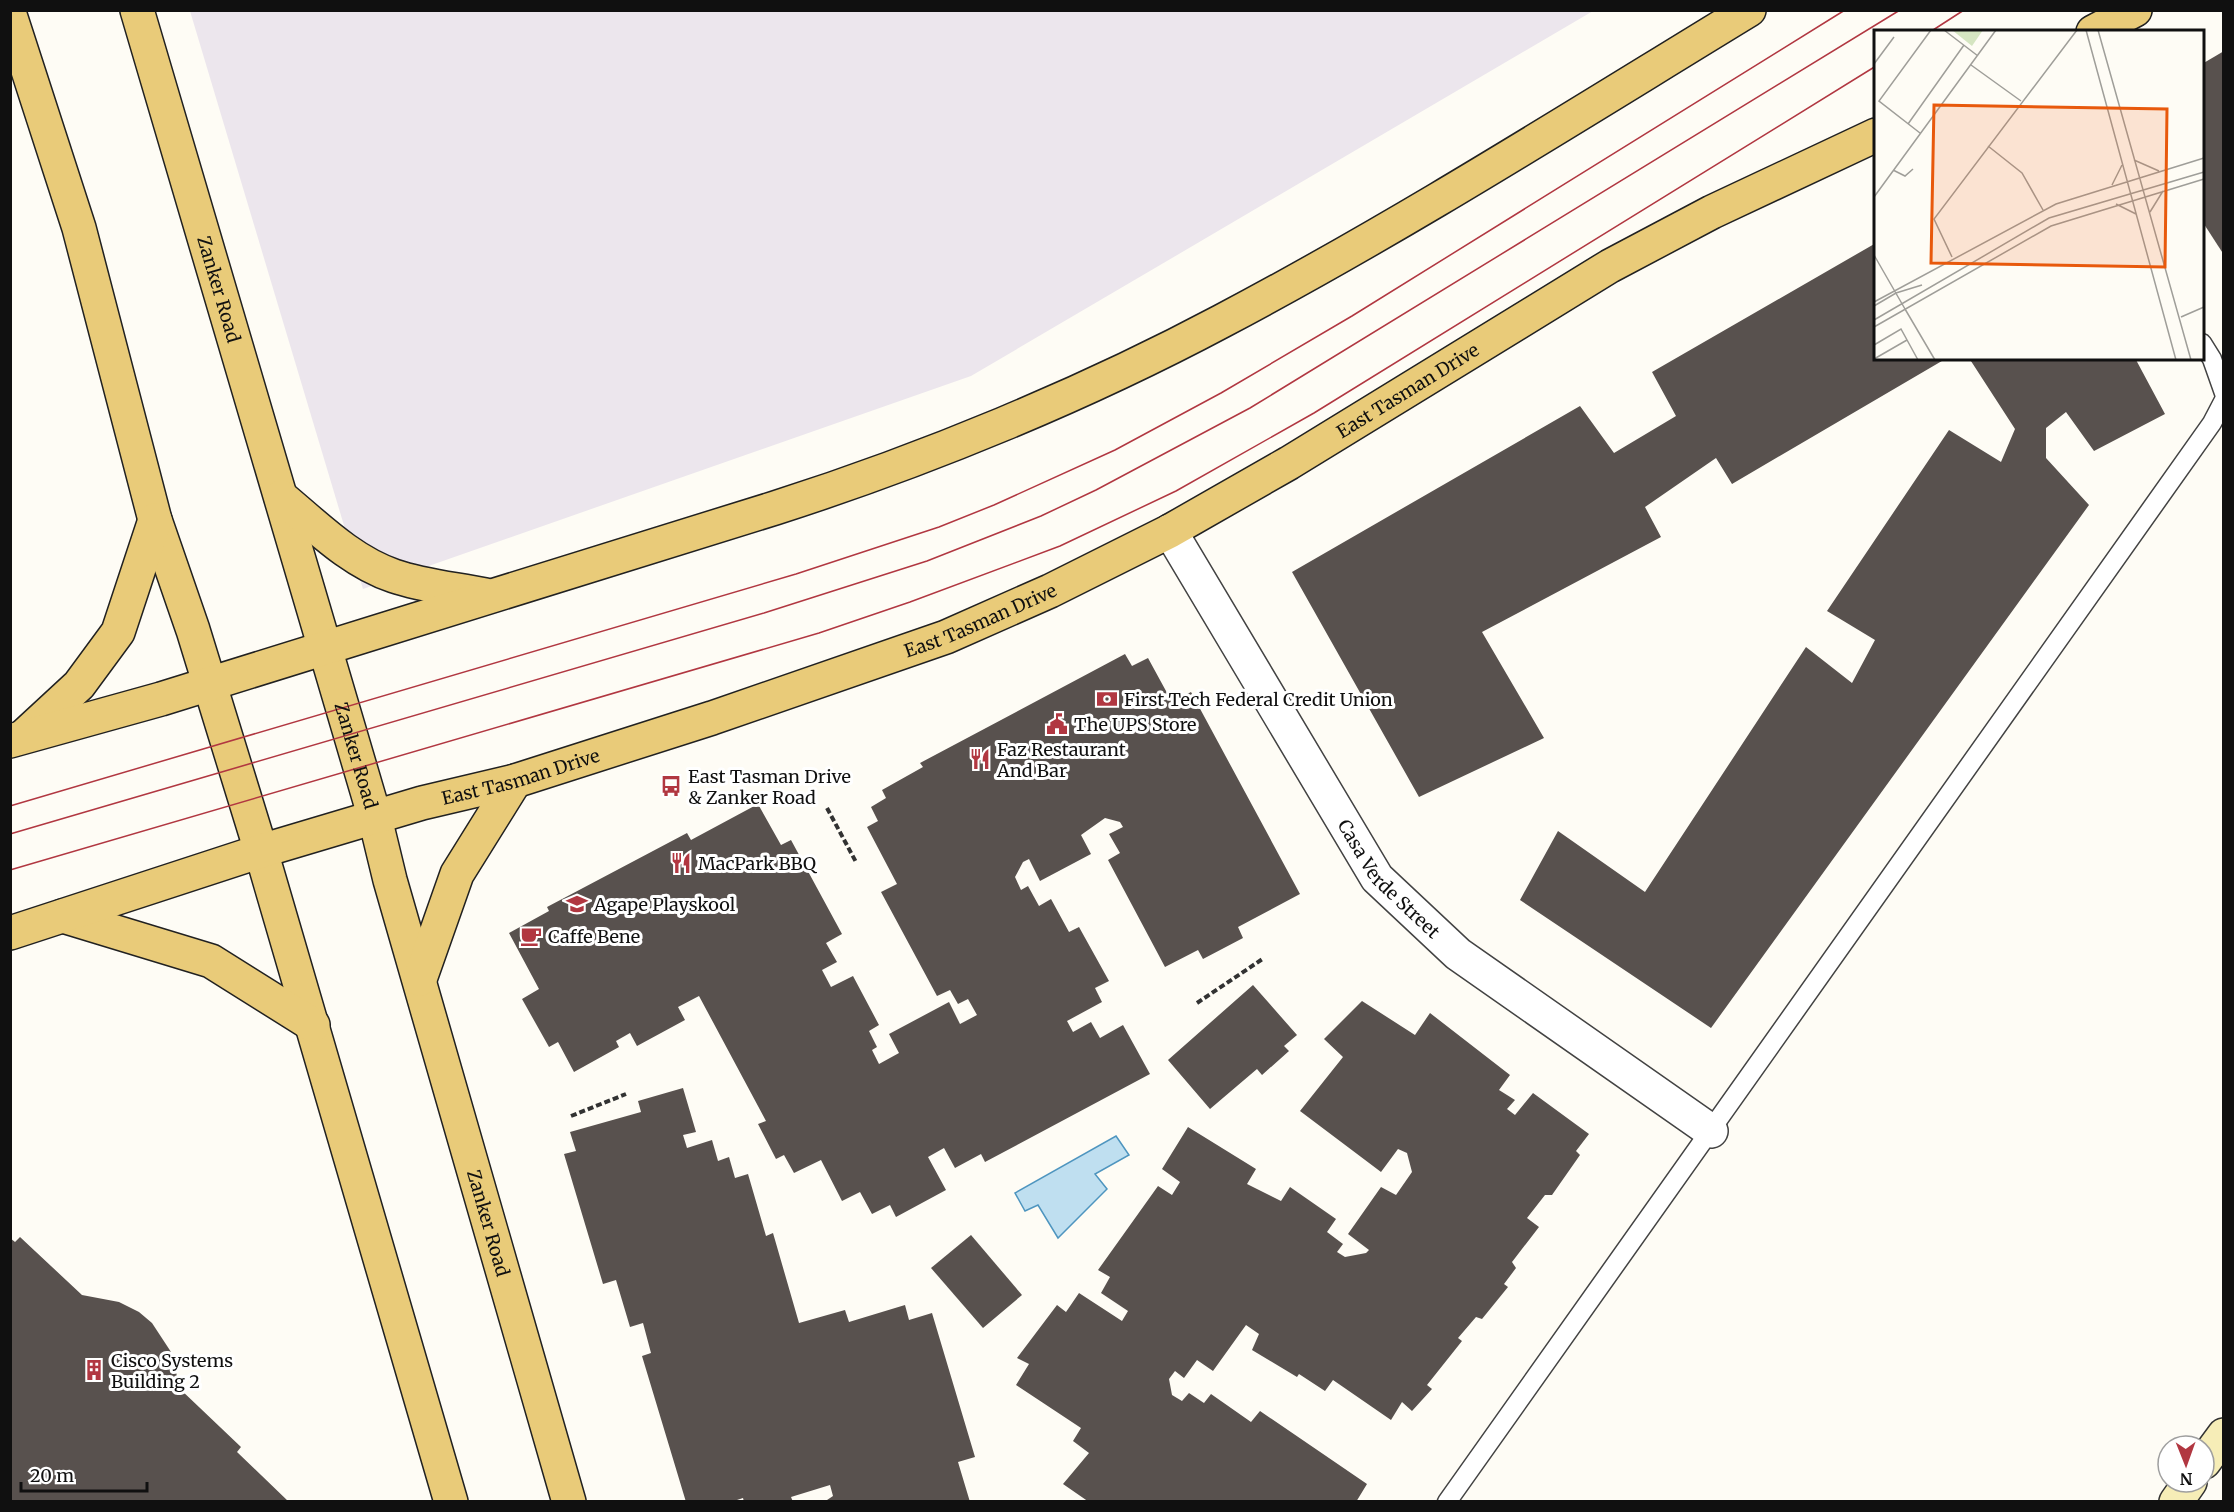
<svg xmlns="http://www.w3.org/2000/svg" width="2234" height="1512" font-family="Merriweather,serif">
<rect width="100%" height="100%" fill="#fefcf5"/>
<!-- industrial -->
<path fill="#ece6ed" d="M190,11H1593L971,376L363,589Z"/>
<!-- water -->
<path fill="#bfdff0" stroke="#4e95bf" stroke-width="1.5" d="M1116,1136L1129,1155L1095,1174L1107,1189L1058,1238L1038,1205L1025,1211L1015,1193Z"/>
<!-- building -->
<g fill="#58514e">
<path d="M2224,51V255L2202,221V64Z"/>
<path d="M1876,243V358H1947L1732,484L1716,458L1645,507L1661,537L1482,632L1544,738L1419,797L1292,572L1580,406L1614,453L1676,416L1652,372Z"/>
<path d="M1969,358H2135L2165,414L2094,451L2066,412L2046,428V458L2089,505L1711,1028L1520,900L1558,831L1645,892L1806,647L1852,683L1875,640L1827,611L1949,430L2001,462L2015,429Z"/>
<path d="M1125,654L1132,666L1148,658L1172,702L1191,692L1300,894L1238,927L1243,938L1203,959L1198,950L1165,967L1108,860L1120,853L1109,834L1123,827L1120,822L1105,818L1081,835L1091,854L1040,881L1029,859L1023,862L1015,877L1021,890L1028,886L1039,906L1051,899L1069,932L1079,927L1109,981L1095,988L1102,1002L1067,1021L1073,1032L1091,1022L1100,1038L1123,1025L1150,1074L985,1162L981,1154L955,1168L944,1148L928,1157L946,1190L896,1217L890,1205L872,1214L860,1192L842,1201L821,1160L794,1173L784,1155L776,1159L758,1124L766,1121L699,996L678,1007L685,1020L637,1046L630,1033L616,1041L619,1047L574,1072L558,1042L549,1047L522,999L539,989L509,933L549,911L547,907L687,833L691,840L758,804L781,845L791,840L842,934L826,943L837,962L822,970L831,987L853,976L879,1025L869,1031L877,1047L872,1050L879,1064L899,1053L889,1034L949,1002L960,1024L977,1015L968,999L958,1004L950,990L937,996L881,892L897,884L867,827L878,821L871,807L886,798L882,790L923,767L920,763Z"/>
<path d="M1253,985L1297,1035L1284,1046L1289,1051L1262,1075L1257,1069L1210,1109L1168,1060Z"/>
<path d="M1362,1001L1415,1035L1430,1013L1510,1075L1499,1090L1515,1100L1507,1109L1515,1115L1533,1093L1589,1134L1576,1151L1580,1155L1552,1195H1545L1527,1218L1539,1227L1512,1262L1516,1268L1504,1284L1508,1287L1482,1319L1476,1317L1458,1338L1462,1341L1427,1385L1432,1389L1412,1411L1402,1402L1391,1420L1333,1380L1325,1391L1299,1374L1297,1377L1252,1350L1259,1334L1246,1325L1213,1371L1197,1360L1184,1378L1175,1371L1169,1379L1172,1395L1182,1401L1189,1393L1204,1403L1211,1394L1251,1422L1260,1411L1367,1484L1356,1502H1089L1063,1484L1089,1453L1073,1441L1081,1428L1016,1385L1029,1364L1017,1358L1057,1305L1066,1312L1079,1293L1122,1321L1128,1311L1101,1293L1110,1277L1098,1270L1158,1186L1172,1195L1180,1182L1162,1169L1188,1127L1256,1169L1247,1184L1281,1201L1290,1187L1336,1219L1327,1232L1343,1244L1337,1252L1345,1257L1366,1253L1369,1250L1348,1234L1381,1187L1396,1195L1412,1172L1407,1153L1398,1149L1381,1172L1300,1111L1343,1057L1324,1039Z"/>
<path d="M683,1088L696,1132L683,1135L687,1148L712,1140L718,1161L729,1157L735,1178L748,1174L766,1236L773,1233L799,1323L845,1310L849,1322L905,1305L909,1320L932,1313L975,1457L958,1462L970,1502H824L833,1496L830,1485L791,1497L793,1502H744L743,1498L731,1502H686L642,1356L651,1353L643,1323L630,1327L616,1280L603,1284L564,1154L576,1151L570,1132L641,1112L638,1101Z"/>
<path d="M971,1235L1022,1295L983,1328L931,1268Z"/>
<path d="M20,1237L82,1295L119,1302L139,1312L152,1323L173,1355L179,1388L241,1447L237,1452L289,1502H10V1238L15,1242Z"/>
</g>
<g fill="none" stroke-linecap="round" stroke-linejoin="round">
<defs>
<g id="service">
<path d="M2202,343L2212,359L2224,393"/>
<path d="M1447,1502L2212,423L2224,400"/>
</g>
<g id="minor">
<path id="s1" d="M1170,531L1377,878L1458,954L1711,1131"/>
</g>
<g id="secondary">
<path d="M2204,1462L2224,1435"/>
<path d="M2176,1502L2190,1482"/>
</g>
<g id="primary">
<path id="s2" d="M137,10L375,818L390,880L569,1502"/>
<path d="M10,15L79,228L155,520L193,630L261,851L451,1502"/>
<path d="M2093,32L2135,10"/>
<path d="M281,497C316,526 350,561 394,576C423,586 456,589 485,595"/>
<path d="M26,734L79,685L118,632L155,520"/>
<path d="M10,741L161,699L775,508C925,460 1083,395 1222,321C1402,226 1575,116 1749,10"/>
<path d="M63,916L211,961L313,1025"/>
<path id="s3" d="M10,933L261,851L422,803L515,781L712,718L946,637L1050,591L1170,531L1289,463L1610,266L1712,212L1876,135"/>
<path d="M420,979L457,874L515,781"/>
</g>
</defs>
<!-- service casing -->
<use href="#service" stroke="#434343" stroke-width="21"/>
<!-- minor casing -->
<use href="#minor" stroke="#434343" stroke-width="36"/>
<!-- secondary casing -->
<use href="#secondary" stroke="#323232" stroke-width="36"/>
<!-- primary casing -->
<use href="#primary" stroke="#212121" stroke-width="36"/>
<!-- path -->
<g stroke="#323232" stroke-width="4" stroke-dasharray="6 3" stroke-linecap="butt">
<path d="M827,808L856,862"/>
<path d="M1197,1003L1264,958"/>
<path d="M571,1116L626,1094"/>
</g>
<!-- service -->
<use href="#service" stroke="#fff" stroke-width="18"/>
<!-- minor -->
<use href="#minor" stroke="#fff" stroke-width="33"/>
<!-- secondary -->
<use href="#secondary" stroke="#f6edb7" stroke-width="33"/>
<!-- primary -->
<use href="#primary" stroke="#e9cb79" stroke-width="33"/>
<!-- tram -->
<g stroke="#b13741" stroke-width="1.5">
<path d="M1930,32L1964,10"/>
<path d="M10,806L796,574L939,527L994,505L1115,450L1221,393L1352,316L1845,10"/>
<path d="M10,834L764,613L927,561L1041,516L1096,490L1250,408L1900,10"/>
<path d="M10,870L819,633L910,602L1060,546L1176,491L1314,413L1876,66"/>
</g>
</g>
<!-- icons -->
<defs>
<symbol id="bank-bare" viewBox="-9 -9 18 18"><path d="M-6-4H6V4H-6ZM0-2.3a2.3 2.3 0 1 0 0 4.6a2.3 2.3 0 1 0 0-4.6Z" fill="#b13741" stroke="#fff" stroke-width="2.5" paint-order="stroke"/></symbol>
<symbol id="civic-bare" viewBox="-9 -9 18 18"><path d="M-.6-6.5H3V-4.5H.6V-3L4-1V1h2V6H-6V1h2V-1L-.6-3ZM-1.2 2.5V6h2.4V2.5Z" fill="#b13741" stroke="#fff" stroke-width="2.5" paint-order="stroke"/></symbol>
<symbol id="restaurant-bare" viewBox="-9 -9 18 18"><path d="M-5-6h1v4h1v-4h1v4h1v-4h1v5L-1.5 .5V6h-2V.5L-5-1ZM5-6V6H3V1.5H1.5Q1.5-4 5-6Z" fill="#b13741" stroke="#fff" stroke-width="2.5" paint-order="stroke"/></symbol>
<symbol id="bus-bare" viewBox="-9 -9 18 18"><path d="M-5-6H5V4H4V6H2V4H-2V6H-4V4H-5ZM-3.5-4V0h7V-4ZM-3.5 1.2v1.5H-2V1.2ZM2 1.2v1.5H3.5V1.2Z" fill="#b13741" stroke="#fff" stroke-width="2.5" paint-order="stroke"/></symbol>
<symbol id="school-bare" viewBox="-9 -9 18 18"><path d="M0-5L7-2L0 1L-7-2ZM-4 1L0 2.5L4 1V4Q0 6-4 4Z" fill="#b13741" stroke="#fff" stroke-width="2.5" paint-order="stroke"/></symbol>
<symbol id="cafe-bare" viewBox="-9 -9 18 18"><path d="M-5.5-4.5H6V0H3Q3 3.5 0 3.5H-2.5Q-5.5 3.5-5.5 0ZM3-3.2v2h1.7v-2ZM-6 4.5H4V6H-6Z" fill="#b13741" stroke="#fff" stroke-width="2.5" paint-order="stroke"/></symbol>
<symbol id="building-bare" viewBox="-9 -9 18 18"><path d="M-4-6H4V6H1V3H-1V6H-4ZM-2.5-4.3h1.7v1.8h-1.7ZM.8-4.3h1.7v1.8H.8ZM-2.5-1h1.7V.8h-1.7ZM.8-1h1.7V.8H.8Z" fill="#b13741" stroke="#fff" stroke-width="2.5" paint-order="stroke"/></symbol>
</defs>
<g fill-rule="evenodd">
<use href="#bank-bare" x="1092" y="684" width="30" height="30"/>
<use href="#civic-bare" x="1042" y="709" width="30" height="30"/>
<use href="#restaurant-bare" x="965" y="744" width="30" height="30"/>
<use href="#bus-bare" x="656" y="771" width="30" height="30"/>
<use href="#restaurant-bare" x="666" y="848" width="30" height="30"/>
<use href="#school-bare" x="562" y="889" width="30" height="30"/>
<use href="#cafe-bare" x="516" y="921" width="30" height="30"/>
<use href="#building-bare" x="79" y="1355" width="30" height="30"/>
</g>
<g text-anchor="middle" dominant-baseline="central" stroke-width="6" stroke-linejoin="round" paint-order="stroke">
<!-- street labels -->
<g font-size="18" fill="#101010" stroke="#fff">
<text stroke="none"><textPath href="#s2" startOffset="291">Zanker Road</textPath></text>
<text stroke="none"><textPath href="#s3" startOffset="1506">East Tasman Drive</textPath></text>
<text stroke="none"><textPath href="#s3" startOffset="1020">East Tasman Drive</textPath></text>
<text stroke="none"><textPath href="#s2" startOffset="777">Zanker Road</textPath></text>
<text stroke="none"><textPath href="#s3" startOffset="534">East Tasman Drive</textPath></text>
<text stroke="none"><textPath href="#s1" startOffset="412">Casa Verde Street</textPath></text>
<text stroke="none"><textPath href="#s2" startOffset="1263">Zanker Road</textPath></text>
</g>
<!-- poi labels -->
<g font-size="18" fill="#101010" stroke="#fff" text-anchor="start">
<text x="1124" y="699">First Tech Federal Credit Union</text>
<text x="1074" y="724">The UPS Store</text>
<text x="997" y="749">Faz Restaurant<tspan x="997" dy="21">And Bar</tspan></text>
<text x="688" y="776">East Tasman Drive<tspan x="688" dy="21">&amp; Zanker Road</tspan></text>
<text x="698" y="863">MacPark BBQ</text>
<text x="594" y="904">Agape Playskool</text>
<text x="548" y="936">Caffe Bene</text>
<text x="111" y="1360">Cisco Systems<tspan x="111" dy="21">Building 2</tspan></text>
</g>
</g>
<!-- overview -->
<g transform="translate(1874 30)">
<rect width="330" height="330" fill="#fefcf5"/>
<path d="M78,0H109L98,16Z" fill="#d5e5c1"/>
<path fill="none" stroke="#9f9e99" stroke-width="1.5" d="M70,0L104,26M212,0L302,330M224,0L317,330M0,34L20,7M97,35L147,71M34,94L90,15M46,103L5,71L57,0M114,116L148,143L169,180M260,130L285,141M19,140L31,146L39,139M238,155L248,135M0,167L122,0M242,174L262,184M276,182L289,161M0,225L31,279M78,227L60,189L203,0M0,272L182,174L330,128M0,276L22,263L48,255M31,279L61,330M307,287L330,277M0,290L175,188L330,142M0,297L177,196L330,149M0,315L27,299L44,330M0,329L33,310"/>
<path fill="#e8590c" fill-opacity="0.15" stroke="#e8590c" stroke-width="3" d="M60,75L293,79L291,237L57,233Z"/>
<rect width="330" height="330" fill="none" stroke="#101010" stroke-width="3"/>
</g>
<!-- border -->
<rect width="2234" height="1512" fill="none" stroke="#101010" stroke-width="24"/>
<!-- north arrow -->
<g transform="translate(2186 1464) rotate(179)"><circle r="28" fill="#ffffff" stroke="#9f9f9f" stroke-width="1.5"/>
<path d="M0-4.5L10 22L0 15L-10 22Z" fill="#b13741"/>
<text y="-9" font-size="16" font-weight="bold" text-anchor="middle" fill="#101010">N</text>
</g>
<!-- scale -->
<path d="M21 1482v9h126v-9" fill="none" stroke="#101010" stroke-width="3"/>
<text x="30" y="1482" font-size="18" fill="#101010" stroke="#ffffff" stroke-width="4.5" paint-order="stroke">20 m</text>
</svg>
